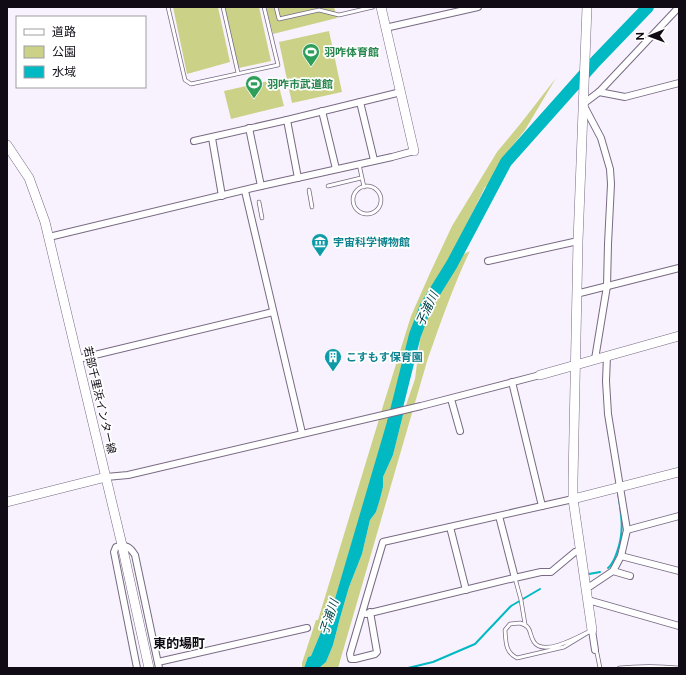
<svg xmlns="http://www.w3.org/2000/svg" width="686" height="675" font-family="'Public Sans','Noto Sans JP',sans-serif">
<rect width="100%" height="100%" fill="#f8f2fe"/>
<!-- green -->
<g fill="#cbd287">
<path d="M173,7H218L230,62L187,74Z"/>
<path d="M224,7H259L271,61L239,68Z"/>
<path d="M266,7H334L337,18L273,34Z"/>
<path d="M329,31L342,92L292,103L279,42Z"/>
<path d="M556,78L525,130L501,160C501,168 493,183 485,187L447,265L440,274L437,280L420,310L407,350L384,435L329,619L321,623V632L311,656L308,657L304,668H302V663L316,620H318L383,406L411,316L430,273L452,226L497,152L521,123Z"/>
<path d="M277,79L284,106L231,119L224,91Z"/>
<path d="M470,251C453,286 441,322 428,358L338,668H319L326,662L333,645L340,618L349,587L362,554L370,520L376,512L380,499L383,487V477L393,455L404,411L415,379L420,340L424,323L430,308L464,254Z"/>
</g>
<!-- water -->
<path fill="#00b9c2" d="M404,411L393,455L383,477V487L380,499L376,512L370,520L362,554L349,587L340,618L333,645L326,662L319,668H304L308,657L311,656L321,632V623L329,619L389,415Z"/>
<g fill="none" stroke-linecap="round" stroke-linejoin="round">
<!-- stream -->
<g stroke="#00b9c2" stroke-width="2">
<path d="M608,568C613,564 615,558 617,552C625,530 621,514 618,492"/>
<path d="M589,574L600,572"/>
<path d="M408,668L433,662L475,644L511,606L540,589"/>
</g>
<!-- river -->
<path stroke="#00b9c2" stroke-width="12" d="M393,423L415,335L426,306L452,264L506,162L596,61L648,7"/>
<defs>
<g id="lane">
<path d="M168,7L185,80L191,84L278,65L264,7"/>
<path d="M223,7L238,73"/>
<path d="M276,7L279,19L319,10L339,15L373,7"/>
<path d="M359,164L364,187"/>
<path d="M328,186L361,178"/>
<circle cx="367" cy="200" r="14"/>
<path d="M309,190L312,207"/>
<path d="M259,202L262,218"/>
<path d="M515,578L521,600L525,624"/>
<path d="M520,623C533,627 528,633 534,642C544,657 580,636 592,630L564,647L517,658C505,652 506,642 505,630L510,624Z"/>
<path d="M595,650L597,653L600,668"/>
<path d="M619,668C639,666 659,666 679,668"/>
</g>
<g id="street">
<path d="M385,28L478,7"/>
<path d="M599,92L625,97L679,83"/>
<path d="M360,102L374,160"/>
<path d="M322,111L336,169"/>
<path d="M287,120L298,178"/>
<path d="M249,128L261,186"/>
<path d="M212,138L222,196"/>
<path d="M194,141L287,120L401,92"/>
<path d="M245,191L302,433"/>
<path d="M49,237L261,186L392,157L414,151"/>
<path d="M488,261L578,241"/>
<path d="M576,294L679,268"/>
<path d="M78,359L273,312"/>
<path d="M595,359L607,286L608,244L611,184L610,169L601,138L583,104L599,92L679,7"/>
<path d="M512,382L542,506"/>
<path d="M451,399L460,431"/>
<path d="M106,477L128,475L421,406L540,375"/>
<path d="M499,516L515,578"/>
<path d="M450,527L466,590"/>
<path d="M627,530L679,516"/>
<path d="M621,556L679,571"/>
<path d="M613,571L630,576"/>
<path d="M586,589L613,571L621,556L627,530L608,414L606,381L607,356"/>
<path d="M588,600L679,626"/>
<path d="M370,612L377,652L375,654L355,659H351L350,654L383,542L573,499"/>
<path d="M366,614L510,579L541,572H551L575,552L581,551"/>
<path d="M592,630L595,650"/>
<path d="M158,662L307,628"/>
<path d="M137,668L114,552L116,547C126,544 130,547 135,555L159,668"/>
</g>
<g id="secondary">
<path d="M381,7L414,151"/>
<path d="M587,7L578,241L573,480V499L592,630"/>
<path d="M7,145L29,178L45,222L122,545L149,668"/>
<path d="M540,375L679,336"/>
<path d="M573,499L679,472"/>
<path d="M7,502L106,477"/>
</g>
</defs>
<!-- lane casing -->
<use href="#lane" stroke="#786a84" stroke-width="4.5"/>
<!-- street casing -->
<use href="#street" stroke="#786a84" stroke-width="8"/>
<!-- secondary casing -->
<use href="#secondary" stroke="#786a84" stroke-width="10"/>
<!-- lane -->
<use href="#lane" stroke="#fff" stroke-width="3"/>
<!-- street -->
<use href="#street" stroke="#fff" stroke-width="6"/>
<!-- secondary -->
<use href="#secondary" stroke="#fff" stroke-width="9"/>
</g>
<!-- icons -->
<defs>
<symbol id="stadium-pin" viewBox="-11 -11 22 30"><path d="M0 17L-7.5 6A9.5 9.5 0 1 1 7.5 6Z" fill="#2e9e5b" stroke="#fff"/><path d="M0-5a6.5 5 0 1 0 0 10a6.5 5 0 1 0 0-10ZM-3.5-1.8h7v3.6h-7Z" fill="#fff"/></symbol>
<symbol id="museum-pin" viewBox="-11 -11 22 30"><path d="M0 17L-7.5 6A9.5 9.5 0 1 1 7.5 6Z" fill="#0f9aa8" stroke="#fff"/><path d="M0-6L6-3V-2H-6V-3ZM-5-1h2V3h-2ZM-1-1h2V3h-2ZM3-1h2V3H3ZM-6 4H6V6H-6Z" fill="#fff"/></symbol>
<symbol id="building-pin" viewBox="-11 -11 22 30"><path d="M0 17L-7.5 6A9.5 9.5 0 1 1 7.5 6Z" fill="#0f9aa8" stroke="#fff"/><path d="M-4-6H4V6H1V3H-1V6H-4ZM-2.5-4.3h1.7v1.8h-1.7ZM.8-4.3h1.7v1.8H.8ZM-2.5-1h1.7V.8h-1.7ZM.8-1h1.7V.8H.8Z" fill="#fff"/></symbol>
</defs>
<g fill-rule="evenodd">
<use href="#stadium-pin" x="301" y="42" width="20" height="27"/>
<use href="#stadium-pin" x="244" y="74" width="20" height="27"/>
<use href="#museum-pin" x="310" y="232" width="20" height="27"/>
<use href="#building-pin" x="323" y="347" width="20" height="27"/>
</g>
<g text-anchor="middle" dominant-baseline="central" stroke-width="3.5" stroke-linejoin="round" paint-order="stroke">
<!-- leisure labels -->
<g font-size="11" font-weight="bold" fill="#27864d" stroke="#fff" text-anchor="start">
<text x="324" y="52">羽咋体育館</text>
<text x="267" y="84">羽咋市武道館</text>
</g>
<!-- culture labels -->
<g font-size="11" font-weight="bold" fill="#0d838f" stroke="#fff" text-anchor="start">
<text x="333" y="242">宇宙科学博物館</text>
<text x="346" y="357">こすもす保育園</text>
</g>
<!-- street labels -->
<g font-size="11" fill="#100b15" stroke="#fff">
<text transform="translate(100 400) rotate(77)">若部千里浜インター線</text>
</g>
<!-- water labels -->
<g font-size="12" font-style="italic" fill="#004549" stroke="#fff">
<text transform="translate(427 309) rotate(-65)">子浦川</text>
<text transform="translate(329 617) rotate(-72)">子浦川</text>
</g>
<!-- quarter labels -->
<g font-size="13" font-weight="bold" fill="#100b15" stroke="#fff">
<text x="179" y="643">東的場町</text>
</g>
</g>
<!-- border -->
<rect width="686" height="675" fill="none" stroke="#100b15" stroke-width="16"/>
<!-- legend -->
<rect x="16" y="16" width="130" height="72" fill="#ffffff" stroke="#9f9da1"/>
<rect x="24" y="29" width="20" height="6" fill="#ffffff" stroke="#9f9da1"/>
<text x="52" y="36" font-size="12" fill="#100b15">道路</text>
<rect x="24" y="46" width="20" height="12" fill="#cbd287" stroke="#9f9da1"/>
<text x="52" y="56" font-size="12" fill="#100b15">公園</text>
<rect x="24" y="66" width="20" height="12" fill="#00b9c2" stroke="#9f9da1"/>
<text x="52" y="76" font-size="12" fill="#100b15">水域</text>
<!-- north arrow -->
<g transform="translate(650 36) rotate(269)" stroke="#ffffff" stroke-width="3" paint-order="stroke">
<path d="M0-3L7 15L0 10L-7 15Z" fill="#100b15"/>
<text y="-6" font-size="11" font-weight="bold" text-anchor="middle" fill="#100b15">N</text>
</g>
</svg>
